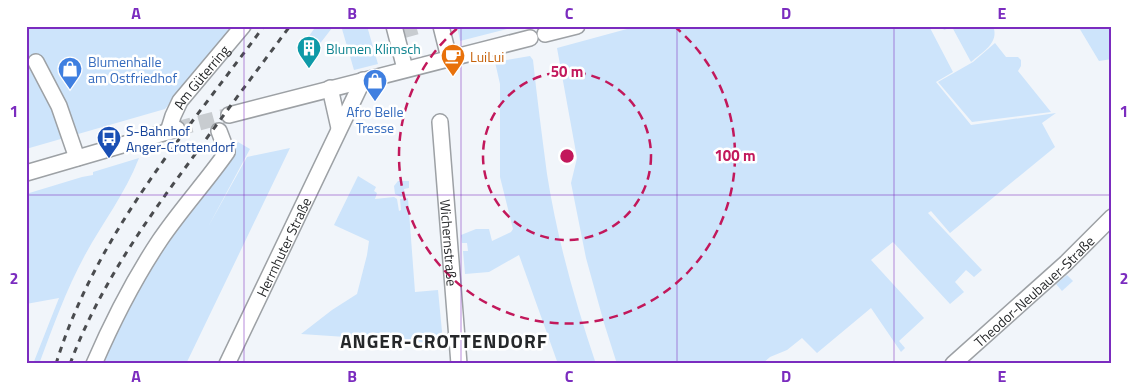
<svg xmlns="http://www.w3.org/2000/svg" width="1138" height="390" font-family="'Titillium Web',sans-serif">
<rect width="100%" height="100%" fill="#f1f5fa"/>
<!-- green -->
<g fill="#cde4fb">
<path d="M26,26H234L165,109L26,149Z"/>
<path d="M316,26H367L378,64L354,70L342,29L332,28L308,59L305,57L311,47L305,42Z"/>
<path d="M457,26H519L460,41Z"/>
<path d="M638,26H929L953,72L936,82L971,125L1056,113L1042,123L1055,147L950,233L931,211L928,213L982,270L974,277L966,270L955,282L964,292L950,304L893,242L871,260L924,318L899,341L905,348L901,352L871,308L817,353L802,338L787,350L770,357L762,364H617L604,323L586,258L571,183L577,158L557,48Z"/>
<path d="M941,26H993C1000,43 982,52 971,62L952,27L944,30Z"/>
<path d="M1078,26H1112V59L1099,61Z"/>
<path d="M995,43L1006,57H1018L1021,60V66L1018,71L1051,112L972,122L938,82L973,62Z"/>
<path d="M530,56L533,60C537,98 542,136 547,174C557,238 575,302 596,364H558L519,255L489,272L465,274L463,251H468L467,243H462L461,235L476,229H489L492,241L511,232L513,229L500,177V84L495,62Z"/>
<path d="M238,142L250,149L208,227L247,157L290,148L186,364H100L137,287L167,239Z"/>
<path d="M139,158C125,194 103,222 85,255C66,290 53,327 39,364H33L59,298L26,304V194L82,177L93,175V172Z"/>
<path d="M358,176L376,187L374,191L377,193L375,199L394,197L397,199L399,211L401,210L400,199L408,198L415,292L438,290L443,342H421L301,334L332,310L357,294L367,255L369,241L334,225Z"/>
<path d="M398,181H409V188L404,189L405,196L401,197L395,194L394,186Z"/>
<path d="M1067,275L1073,281L1062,291L1056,284Z"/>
</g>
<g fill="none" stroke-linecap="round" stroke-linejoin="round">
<!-- minor-tunnel -->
<g stroke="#c8ccd0" stroke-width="15" stroke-dasharray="15 8" stroke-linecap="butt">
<path d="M402,31L420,26"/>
<path d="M177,129L229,115"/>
</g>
<defs>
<g id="minor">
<path d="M394,26L405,69"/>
<path d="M441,26L449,58"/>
<path d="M545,34L577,26"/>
<path d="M36,62L59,106L77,158"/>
<path d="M330,88L339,128"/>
<path d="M229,115L530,38"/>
<path id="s1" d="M440,122L459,364"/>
<path id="s2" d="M168,132L173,116L180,101L243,26"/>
<path d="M26,173L177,129"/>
<path d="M94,364C113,320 134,279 160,240C181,209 206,182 227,152L219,131"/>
<path id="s3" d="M227,364L363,80"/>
<path id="s4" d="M953,364L1066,263L1112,217"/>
</g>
</defs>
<!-- minor casing -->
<use href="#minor" stroke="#9da1a5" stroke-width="18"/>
<!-- minor -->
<use href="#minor" stroke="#fff" stroke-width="15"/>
<!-- rail -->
<g stroke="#4a4c4f" stroke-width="3" stroke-dasharray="6 6" stroke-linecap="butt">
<path d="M56,364C95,236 186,132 264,26"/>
<path d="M70,364C97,291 142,226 188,164C221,118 256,72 290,26"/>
</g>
</g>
<!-- grid -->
<path fill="none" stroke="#7b2cbf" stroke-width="1" stroke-opacity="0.55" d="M244,26V364M461,26V364M677,26V364M894,26V364M26,195H1112"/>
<!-- distance rings -->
<g fill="none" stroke="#c2185b" stroke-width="2.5" stroke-dasharray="9 6">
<circle cx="567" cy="156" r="84"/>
<path d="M674 26A168 168 0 1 1 460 26"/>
</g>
<!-- icons -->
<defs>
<symbol id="building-pin" viewBox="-11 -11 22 30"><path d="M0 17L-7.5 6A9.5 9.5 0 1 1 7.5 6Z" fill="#0f9aa8" stroke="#fff"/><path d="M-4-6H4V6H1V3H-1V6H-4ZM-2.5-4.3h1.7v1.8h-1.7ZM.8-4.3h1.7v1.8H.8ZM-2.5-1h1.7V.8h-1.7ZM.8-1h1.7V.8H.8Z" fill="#fff"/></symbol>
<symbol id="cafe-pin" viewBox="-11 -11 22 30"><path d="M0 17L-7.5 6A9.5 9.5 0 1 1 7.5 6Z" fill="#e8710a" stroke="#fff"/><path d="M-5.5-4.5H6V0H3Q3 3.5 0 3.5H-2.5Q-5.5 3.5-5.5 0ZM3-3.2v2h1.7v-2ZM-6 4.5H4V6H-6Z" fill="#fff"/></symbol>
<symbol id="shop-pin" viewBox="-11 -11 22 30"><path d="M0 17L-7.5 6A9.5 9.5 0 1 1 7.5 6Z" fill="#3f7fe0" stroke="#fff"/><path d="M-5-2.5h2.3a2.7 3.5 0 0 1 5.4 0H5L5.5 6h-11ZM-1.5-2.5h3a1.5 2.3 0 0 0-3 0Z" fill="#fff"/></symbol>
<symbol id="bus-pin" viewBox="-11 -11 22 30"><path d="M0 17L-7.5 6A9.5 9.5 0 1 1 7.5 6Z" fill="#1a4fb4" stroke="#fff"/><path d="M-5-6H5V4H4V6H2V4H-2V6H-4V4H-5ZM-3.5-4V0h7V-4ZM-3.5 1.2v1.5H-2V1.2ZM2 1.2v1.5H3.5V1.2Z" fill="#fff"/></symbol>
</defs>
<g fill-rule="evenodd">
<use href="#building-pin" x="295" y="34" width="28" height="38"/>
<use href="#cafe-pin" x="439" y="42" width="28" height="38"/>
<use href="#shop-pin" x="56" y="55" width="28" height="38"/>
<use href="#shop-pin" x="361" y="67" width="28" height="38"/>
<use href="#bus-pin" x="95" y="124" width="28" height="38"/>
</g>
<g text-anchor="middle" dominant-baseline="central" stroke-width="5" stroke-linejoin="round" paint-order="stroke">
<!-- culture labels -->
<g font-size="14" fill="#0d838f" stroke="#fff" text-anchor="start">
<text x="326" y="48">Blumen Klimsch</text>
</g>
<!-- food labels -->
<g font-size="14" fill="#c56008" stroke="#fff" text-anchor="start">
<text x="470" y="56">LuiLui</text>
</g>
<!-- shop labels -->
<g font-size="14" fill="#366cbe" stroke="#fff" text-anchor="start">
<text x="88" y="61">Blumenhalle<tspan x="88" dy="16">am Ostfriedhof</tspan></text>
<text x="375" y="111" text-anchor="middle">Afro Belle<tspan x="375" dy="16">Tresse</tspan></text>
</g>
<!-- street labels -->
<g font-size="14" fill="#26282a" stroke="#fff">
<text stroke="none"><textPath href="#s2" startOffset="65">Am Güterring</textPath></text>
<text stroke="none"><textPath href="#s1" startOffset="121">Wichernstraße</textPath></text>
<text stroke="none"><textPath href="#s3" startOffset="130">Herrnhuter Straße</textPath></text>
<text stroke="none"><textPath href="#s4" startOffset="109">Theodor-Neubauer-Straße</textPath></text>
</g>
<!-- transit labels -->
<g font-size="14" fill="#164399" stroke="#fff" text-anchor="start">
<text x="126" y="130">S-Bahnhof<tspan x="126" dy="16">Anger-Crottendorf</tspan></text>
</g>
<!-- district labels -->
<g font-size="19" font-weight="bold" letter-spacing="1" fill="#26282a" stroke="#fff">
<text x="444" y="340">ANGER-CROTTENDORF</text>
</g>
</g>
<circle cx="567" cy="156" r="8" fill="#c2185b" stroke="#fff" stroke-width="2.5"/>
<g font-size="15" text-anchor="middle" font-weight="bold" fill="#c2185b" stroke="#fff" stroke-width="5" stroke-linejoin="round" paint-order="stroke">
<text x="567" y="77">50 m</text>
<text x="735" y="161">100 m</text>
</g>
<!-- border -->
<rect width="1138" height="390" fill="none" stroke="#ffffff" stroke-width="55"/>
<rect x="28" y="28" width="1082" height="334" fill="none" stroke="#7b2cbf" stroke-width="2"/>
<g font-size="16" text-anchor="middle" font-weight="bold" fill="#7b2cbf">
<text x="136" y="19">A</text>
<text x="352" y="19">B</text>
<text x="569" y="19">C</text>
<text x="786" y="19">D</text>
<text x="1002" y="19">E</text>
<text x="14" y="117">1</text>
<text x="1124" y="117">1</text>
<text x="14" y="284">2</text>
<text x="1124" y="284">2</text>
<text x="136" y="382">A</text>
<text x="352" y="382">B</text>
<text x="569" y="382">C</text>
<text x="786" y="382">D</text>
<text x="1002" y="382">E</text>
</g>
</svg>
